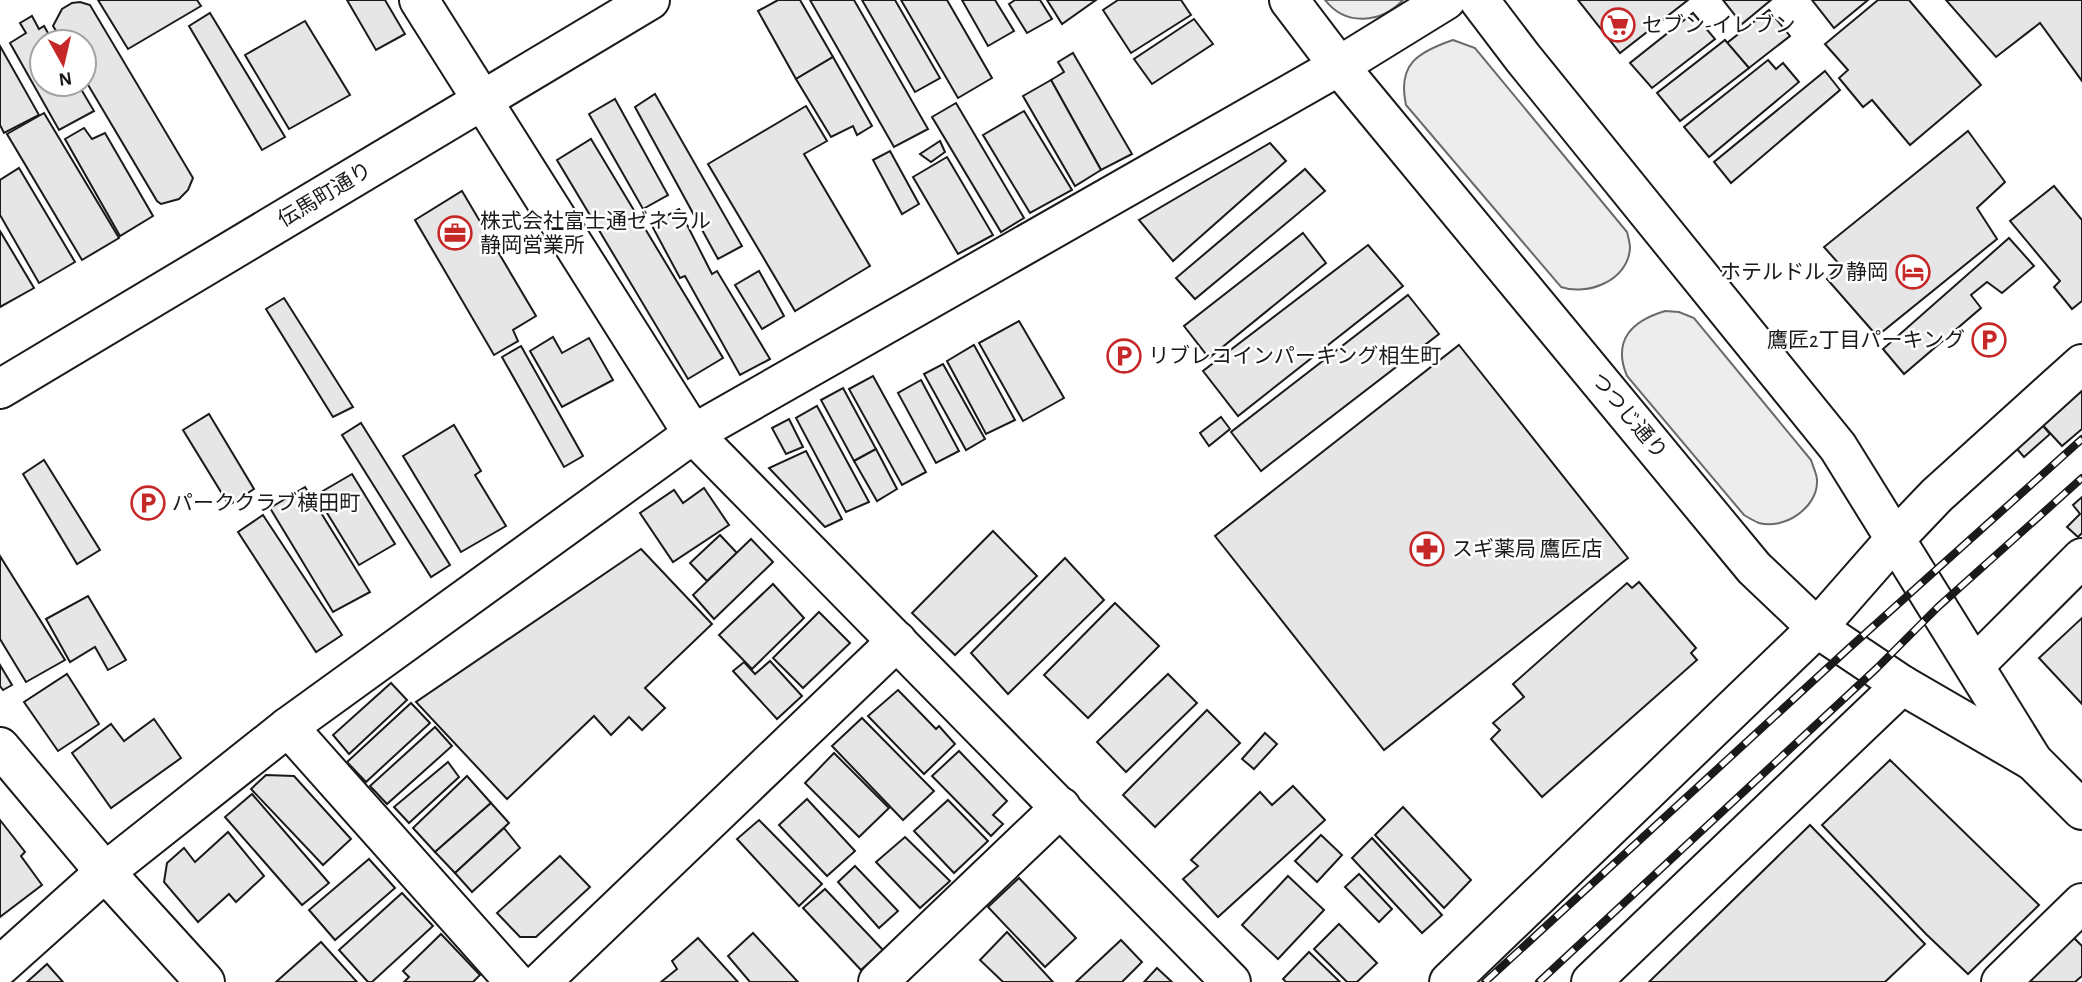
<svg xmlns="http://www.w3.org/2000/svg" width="2082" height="982" font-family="'Alegreya Sans','Noto Sans JP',sans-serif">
<rect width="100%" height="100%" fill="#fff"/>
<!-- green -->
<g fill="#ededed" stroke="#6a6a6a" stroke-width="2">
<path d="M1325,0H1403C1381,23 1346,27 1325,0Z"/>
<path d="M1453,40L1475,48L1627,232C1628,236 1630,243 1630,248C1628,281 1587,296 1561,287L1406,105C1397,64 1418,52 1453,40Z"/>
<path d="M1665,311L1679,312L1694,318L1811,460C1813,467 1818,476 1817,482C1817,508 1784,530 1759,523C1754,521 1749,518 1744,515L1627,376C1612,340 1632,321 1665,311Z"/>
</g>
<!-- building -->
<g fill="#e6e6e6" stroke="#1a1a1a" stroke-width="2">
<path d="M98,0H197L201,6L128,49Z"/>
<path d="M347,0H385L405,34L376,50Z"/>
<path d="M778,0H800L833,57L796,79L758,11Z"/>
<path d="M810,0H854L928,129L894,147Z"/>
<path d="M862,0H895L940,78L915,92Z"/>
<path d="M901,0H947L992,78L958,98Z"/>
<path d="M962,0H995L1014,31L988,46Z"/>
<path d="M1015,0H1040L1052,19L1027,33L1009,4Z"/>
<path d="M1047,0H1096L1062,24Z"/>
<path d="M1118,0H1181L1191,15L1131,53L1103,10Z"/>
<path d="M1578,0H1688L1620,53Z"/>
<path d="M1723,0H1771L1742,24Z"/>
<path d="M1812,0H1868L1834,28Z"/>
<path d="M1878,0H1909L1981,85L1910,145L1872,100L1863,107L1839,78L1848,70L1825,44Z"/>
<path d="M1946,0H2082V81L2040,23L1996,57Z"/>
<path d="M80,2L90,5L193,178L188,190L179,199L161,204L157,201L84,78V42H63L53,26L62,9L72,3Z"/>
<path d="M1769,10L1790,36L1749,68L1727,43Z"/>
<path d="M210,13L285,137L262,150L189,26Z"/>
<path d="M1693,13L1715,39L1652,88L1630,63Z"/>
<path d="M32,16L39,29L44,26L53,42H42V84H78L94,111L59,130L10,43L26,33L20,23Z"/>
<path d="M1194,19L1213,44L1152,84L1134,59Z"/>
<path d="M305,21L350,95L289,129L245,55Z"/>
<path d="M1725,40L1749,68L1680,121L1657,93Z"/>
<path d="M0,46L39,115L4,133L0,125Z"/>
<path d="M1073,53L1132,154L1101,170L1051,80L1064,72L1058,62Z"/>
<path d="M833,57L872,126L857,135L853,126L831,137L796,79Z"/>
<path d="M1768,60L1776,69L1783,63L1799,82L1709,157L1684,127Z"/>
<path d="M1825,71L1840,90L1731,183L1714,162Z"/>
<path d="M1051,80L1101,170L1075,186L1023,96Z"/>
<path d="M655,94L742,246L718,259L635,107Z"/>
<path d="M615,99L668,195L643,209L589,114Z"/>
<path d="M956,103L1024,218L1001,232L932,117Z"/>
<path d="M806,106L827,141L804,154L870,266L795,311L708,164Z"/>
<path d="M1024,111L1072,190L1030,213L983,135Z"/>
<path d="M44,113L119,238L82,260L7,134Z"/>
<path d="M84,128L92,139L105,133L153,216L120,236L65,139Z"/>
<path d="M1968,131L2005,182L1977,208L1997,239L1877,336L1827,279L1840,265L1824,247Z"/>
<path d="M591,139L723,358L688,379L557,160Z"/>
<path d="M940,141L945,152L931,162L920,154Z"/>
<path d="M1270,143L1286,161L1173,261L1139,220Z"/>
<path d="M890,151L919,204L902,214L873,160Z"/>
<path d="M947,157L993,235L958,254L913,177Z"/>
<path d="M19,168L75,262L39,283L0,215V180Z"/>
<path d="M1305,169L1325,191L1195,299L1176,278Z"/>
<path d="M2054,186L2082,220V301L2072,309L2054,287L2060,281L2010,221Z"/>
<path d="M462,191L536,316L513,330L518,341L494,355L415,220Z"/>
<path d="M679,209L712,274L717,271L770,359L740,375L685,276L680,278L651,224Z"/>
<path d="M0,231L34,288L0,307Z"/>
<path d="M1303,233L1326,263L1209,358L1184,326Z"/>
<path d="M2009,238L2034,266L2002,293L1987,282L1971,295L1981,308L1904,374L1883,349Z"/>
<path d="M1368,245L1403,286L1238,416L1203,371Z"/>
<path d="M759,271L784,316L762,329L735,285Z"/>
<path d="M1408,295L1439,334L1261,471L1231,432Z"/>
<path d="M284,298L353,407L333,417L266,309Z"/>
<path d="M1019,321L1064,398L1023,421L979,343Z"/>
<path d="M553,337L562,353L589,338L613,380L562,407L530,351Z"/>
<path d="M974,345L1015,420L986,434L947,361Z"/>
<path d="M1459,345L1628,558L1384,750L1215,536Z"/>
<path d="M521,346L583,456L564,467L502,357Z"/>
<path d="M943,364L985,439L966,450L924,374Z"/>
<path d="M873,376L926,472L902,485L849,389Z"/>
<path d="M921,380L959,451L936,463L898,393Z"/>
<path d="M2082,383V429L2062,446L2038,420Z"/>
<path d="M843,388L876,449L854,461L821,400Z"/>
<path d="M817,406L869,502L846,512L796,418Z"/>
<path d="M209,414L254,489L229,505L183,430Z"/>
<path d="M1221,417L1230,429L1209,446L1200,433Z"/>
<path d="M789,419L803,447L786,454L772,428Z"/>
<path d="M2038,420L2050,434L2024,457L2011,442Z"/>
<path d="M361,423L450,565L431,577L342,435Z"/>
<path d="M454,425L481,471L475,475L506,526L461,552L403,456Z"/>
<path d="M876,449L897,489L877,501L854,461Z"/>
<path d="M806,451L842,519L825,527L769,468Z"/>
<path d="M44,460L100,550L77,564L23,474Z"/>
<path d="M352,474L395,544L359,565L316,495Z"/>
<path d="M305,487L370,592L333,612L270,508Z"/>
<path d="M704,488L729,525L673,562L640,513L674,490L683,503Z"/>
<path d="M2082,497V533L2078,537L2067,527L2080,514L2073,505Z"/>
<path d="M263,515L342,635L316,652L238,532Z"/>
<path d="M993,531L1037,576L955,655L912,613Z"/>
<path d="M720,535L737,553L707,581L690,563Z"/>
<path d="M751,539L773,562L714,619L693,595Z"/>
<path d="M641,549L712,624L645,688L665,708L642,730L629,717L611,735L594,716L507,799L416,702Z"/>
<path d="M0,556L65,660L26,682L0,639Z"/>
<path d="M1065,558L1104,600L1008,694L971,653Z"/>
<path d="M1639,582L1696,648L1691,653L1697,660L1542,797L1491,739L1500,730L1493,723L1524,697L1513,684L1627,583L1632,588Z"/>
<path d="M773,584L804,618L752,669L719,635Z"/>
<path d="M88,596L126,660L108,670L95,647L70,662L46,619Z"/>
<path d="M1115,603L1159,646L1088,718L1044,675Z"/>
<path d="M819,612L850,643L803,688L773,658Z"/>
<path d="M2082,618V704L2039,658Z"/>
<path d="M770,661L802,696L777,719L733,671L744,662L755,674Z"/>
<path d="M0,665L12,685L3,690L0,686Z"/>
<path d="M67,674L99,724L58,751L24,702Z"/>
<path d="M1168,674L1197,703L1126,772L1097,742Z"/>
<path d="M391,683L407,700L349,754L333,735Z"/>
<path d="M898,690L936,729L939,726L955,744L924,774L868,716Z"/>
<path d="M411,703L430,723L366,782L347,762Z"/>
<path d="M1207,710L1240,743L1155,827L1123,795Z"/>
<path d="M862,718L934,791L903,820L832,746Z"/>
<path d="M154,719L181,758L111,808L72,753L111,724L124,741Z"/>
<path d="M435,727L452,746L387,804L370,786Z"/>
<path d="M1265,733L1277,744L1254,769L1242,759Z"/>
<path d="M959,751L1007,801L993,815L1003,824L991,836L932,776Z"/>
<path d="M834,753L889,808L859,837L805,783Z"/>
<path d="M1890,760L2039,905L1968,974L1926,934L1822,825Z"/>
<path d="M448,762L459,777L409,823L394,807Z"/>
<path d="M266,775L294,776L351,839L323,865L251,789Z"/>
<path d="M467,776L491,803L435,852L413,828Z"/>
<path d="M1293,786L1325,820L1218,917L1183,879L1198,866L1191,860L1260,792L1272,805Z"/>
<path d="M252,794L329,883L302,905L225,817Z"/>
<path d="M807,799L855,851L827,876L779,825Z"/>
<path d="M948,800L988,841L954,873L914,831Z"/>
<path d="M491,803L509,823L455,873L435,852Z"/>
<path d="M1403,807L1471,880L1444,908L1375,835Z"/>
<path d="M0,820L25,852L21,856L42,885L0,917Z"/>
<path d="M759,820L822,884L799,906L737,839Z"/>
<path d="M1810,825L1925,944L1885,982H1649Z"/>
<path d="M504,828L520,848L472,892L455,873Z"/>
<path d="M228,832L264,876L236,902L229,894L198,922L164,882L167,863L184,848L195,862Z"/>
<path d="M1321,835L1342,855L1317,882L1295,861Z"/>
<path d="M905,837L950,881L920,908L876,862Z"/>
<path d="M1372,838L1442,915L1422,933L1352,858Z"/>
<path d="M560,856L590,887L536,937H520L497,913Z"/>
<path d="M369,859L395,888L335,940L309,910Z"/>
<path d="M855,866L898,911L879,928L838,882Z"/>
<path d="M1359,874L1392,909L1379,922L1345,887Z"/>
<path d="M1288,876L1324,910L1278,959L1242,925Z"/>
<path d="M1019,878L1076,938L1045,967L988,907Z"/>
<path d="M825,889L883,950L861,970L803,908Z"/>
<path d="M402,893L433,926L372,982H368L339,950Z"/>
<path d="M1339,924L1377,963L1357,982H1347L1314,949Z"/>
<path d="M1007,932L1053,982H1003L980,960Z"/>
<path d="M753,933L798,982H750L728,956Z"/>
<path d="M441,934L480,975L473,982H404L409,977L403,971Z"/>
<path d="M2071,935L2082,946V976L2075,982H2024Z"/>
<path d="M698,938L738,982H661L677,969L672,961Z"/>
<path d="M1121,940L1142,962L1122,982H1076Z"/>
<path d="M321,942L357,982H276Z"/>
<path d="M1309,952L1340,982H1286L1283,979Z"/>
<path d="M47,964L63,982H27Z"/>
<path d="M1157,968L1172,982H1144Z"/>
</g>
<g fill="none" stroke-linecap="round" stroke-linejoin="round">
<defs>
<g id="minor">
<path d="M419,0L693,434L1231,982"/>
<path d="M0,389L650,0"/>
<path d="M1975,665L2082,558"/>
<path d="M288,727L515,982"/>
<path d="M0,747L105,872L205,982"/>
<path d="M0,966L105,872L288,727L693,434L1339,66L1446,0"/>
<path d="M541,982L897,641"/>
<path d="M878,982L1061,807"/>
<path d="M1449,982L1817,628L1896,538L1937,495L2082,364"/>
<path d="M1591,982L1902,685"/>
<path d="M2001,982L2082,903"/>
</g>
<g id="major">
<path d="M1289,0L1339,66L1754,568L1817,628L1902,685L2033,761"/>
<path d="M1479,0L1523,58L1838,447L2033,761L2082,810"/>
</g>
</defs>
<!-- minor casing -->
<use href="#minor" stroke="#1a1a1a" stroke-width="42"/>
<!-- major casing -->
<use href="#major" stroke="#1a1a1a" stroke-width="42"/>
<!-- minor -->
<use href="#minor" stroke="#fff" stroke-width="38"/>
<!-- major -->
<use href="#major" stroke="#fff" stroke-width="38"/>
<defs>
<g id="rail">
<path d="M1485,982L1848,649L2082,439"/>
<path d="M1539,982L1877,668L1938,607L2082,478"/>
</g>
</defs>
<!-- rail casing -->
<use href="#rail" stroke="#1a1a1a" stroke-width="8"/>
<!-- rail -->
<use href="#rail" stroke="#fff" stroke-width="5" stroke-dasharray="16" stroke-linecap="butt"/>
</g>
<!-- icons -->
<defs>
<symbol id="supermarket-ring" viewBox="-11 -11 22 22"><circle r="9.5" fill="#fff" stroke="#c62828" stroke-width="1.5"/><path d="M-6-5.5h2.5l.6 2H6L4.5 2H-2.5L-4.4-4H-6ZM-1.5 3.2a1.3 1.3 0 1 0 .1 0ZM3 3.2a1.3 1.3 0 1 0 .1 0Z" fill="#c62828"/></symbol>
<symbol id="office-ring" viewBox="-11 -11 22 22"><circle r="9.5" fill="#fff" stroke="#c62828" stroke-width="1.5"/><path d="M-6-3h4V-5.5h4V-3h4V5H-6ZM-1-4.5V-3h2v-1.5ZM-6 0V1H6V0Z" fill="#c62828"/></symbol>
<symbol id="hotel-ring" viewBox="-11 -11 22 22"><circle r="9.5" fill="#fff" stroke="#c62828" stroke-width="1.5"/><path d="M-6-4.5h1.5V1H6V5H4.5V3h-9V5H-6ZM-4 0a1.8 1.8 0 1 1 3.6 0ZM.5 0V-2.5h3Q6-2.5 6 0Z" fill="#c62828"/></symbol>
<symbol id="parking-ring" viewBox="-11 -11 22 22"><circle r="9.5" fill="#fff" stroke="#c62828" stroke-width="1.5"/><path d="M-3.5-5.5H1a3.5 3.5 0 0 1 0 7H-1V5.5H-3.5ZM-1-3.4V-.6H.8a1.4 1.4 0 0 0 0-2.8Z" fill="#c62828"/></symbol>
<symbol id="pharmacy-ring" viewBox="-11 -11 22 22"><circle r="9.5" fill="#fff" stroke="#c62828" stroke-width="1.5"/><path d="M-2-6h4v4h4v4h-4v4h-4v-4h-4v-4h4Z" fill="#c62828"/></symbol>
</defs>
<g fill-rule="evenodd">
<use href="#supermarket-ring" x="1599" y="6" width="38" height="38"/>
<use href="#office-ring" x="436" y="214" width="38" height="38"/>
<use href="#hotel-ring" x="1894" y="253" width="38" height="38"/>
<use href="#parking-ring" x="1970" y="321" width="38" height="38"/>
<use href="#parking-ring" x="1105" y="337" width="38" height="38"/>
<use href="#parking-ring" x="129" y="484" width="38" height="38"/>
<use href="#pharmacy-ring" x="1408" y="530" width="38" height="38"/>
</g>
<g text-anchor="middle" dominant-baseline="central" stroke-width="5" stroke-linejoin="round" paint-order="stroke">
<!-- poi labels -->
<g font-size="21" fill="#1a1a1a" stroke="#fff" text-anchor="start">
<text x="1642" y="25">セブン-イレブン</text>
<text x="480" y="221">株式会社富士通ゼネラル<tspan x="480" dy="24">静岡営業所</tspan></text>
<text x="1888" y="272" text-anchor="end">ホテルドルフ静岡</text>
<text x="1965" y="340" text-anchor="end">鷹匠2丁目パーキング</text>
<text x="1148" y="356">リブレコインパーキング相生町</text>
<text x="172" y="503">パーククラブ横田町</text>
<text x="1452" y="549">スギ薬局 鷹匠店</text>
</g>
<!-- street labels -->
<g font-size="21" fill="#1a1a1a" stroke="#fff">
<text transform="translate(325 195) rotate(-31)">伝馬町通り</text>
<text transform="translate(1629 416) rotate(50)">つつじ通り</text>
</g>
</g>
<!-- north arrow -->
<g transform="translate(63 63) rotate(172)"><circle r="33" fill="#ffffff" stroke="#a3a3a3" stroke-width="2"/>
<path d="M0-5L12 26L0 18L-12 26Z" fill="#c62828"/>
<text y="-10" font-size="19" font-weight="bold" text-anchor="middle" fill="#1a1a1a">N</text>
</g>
</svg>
